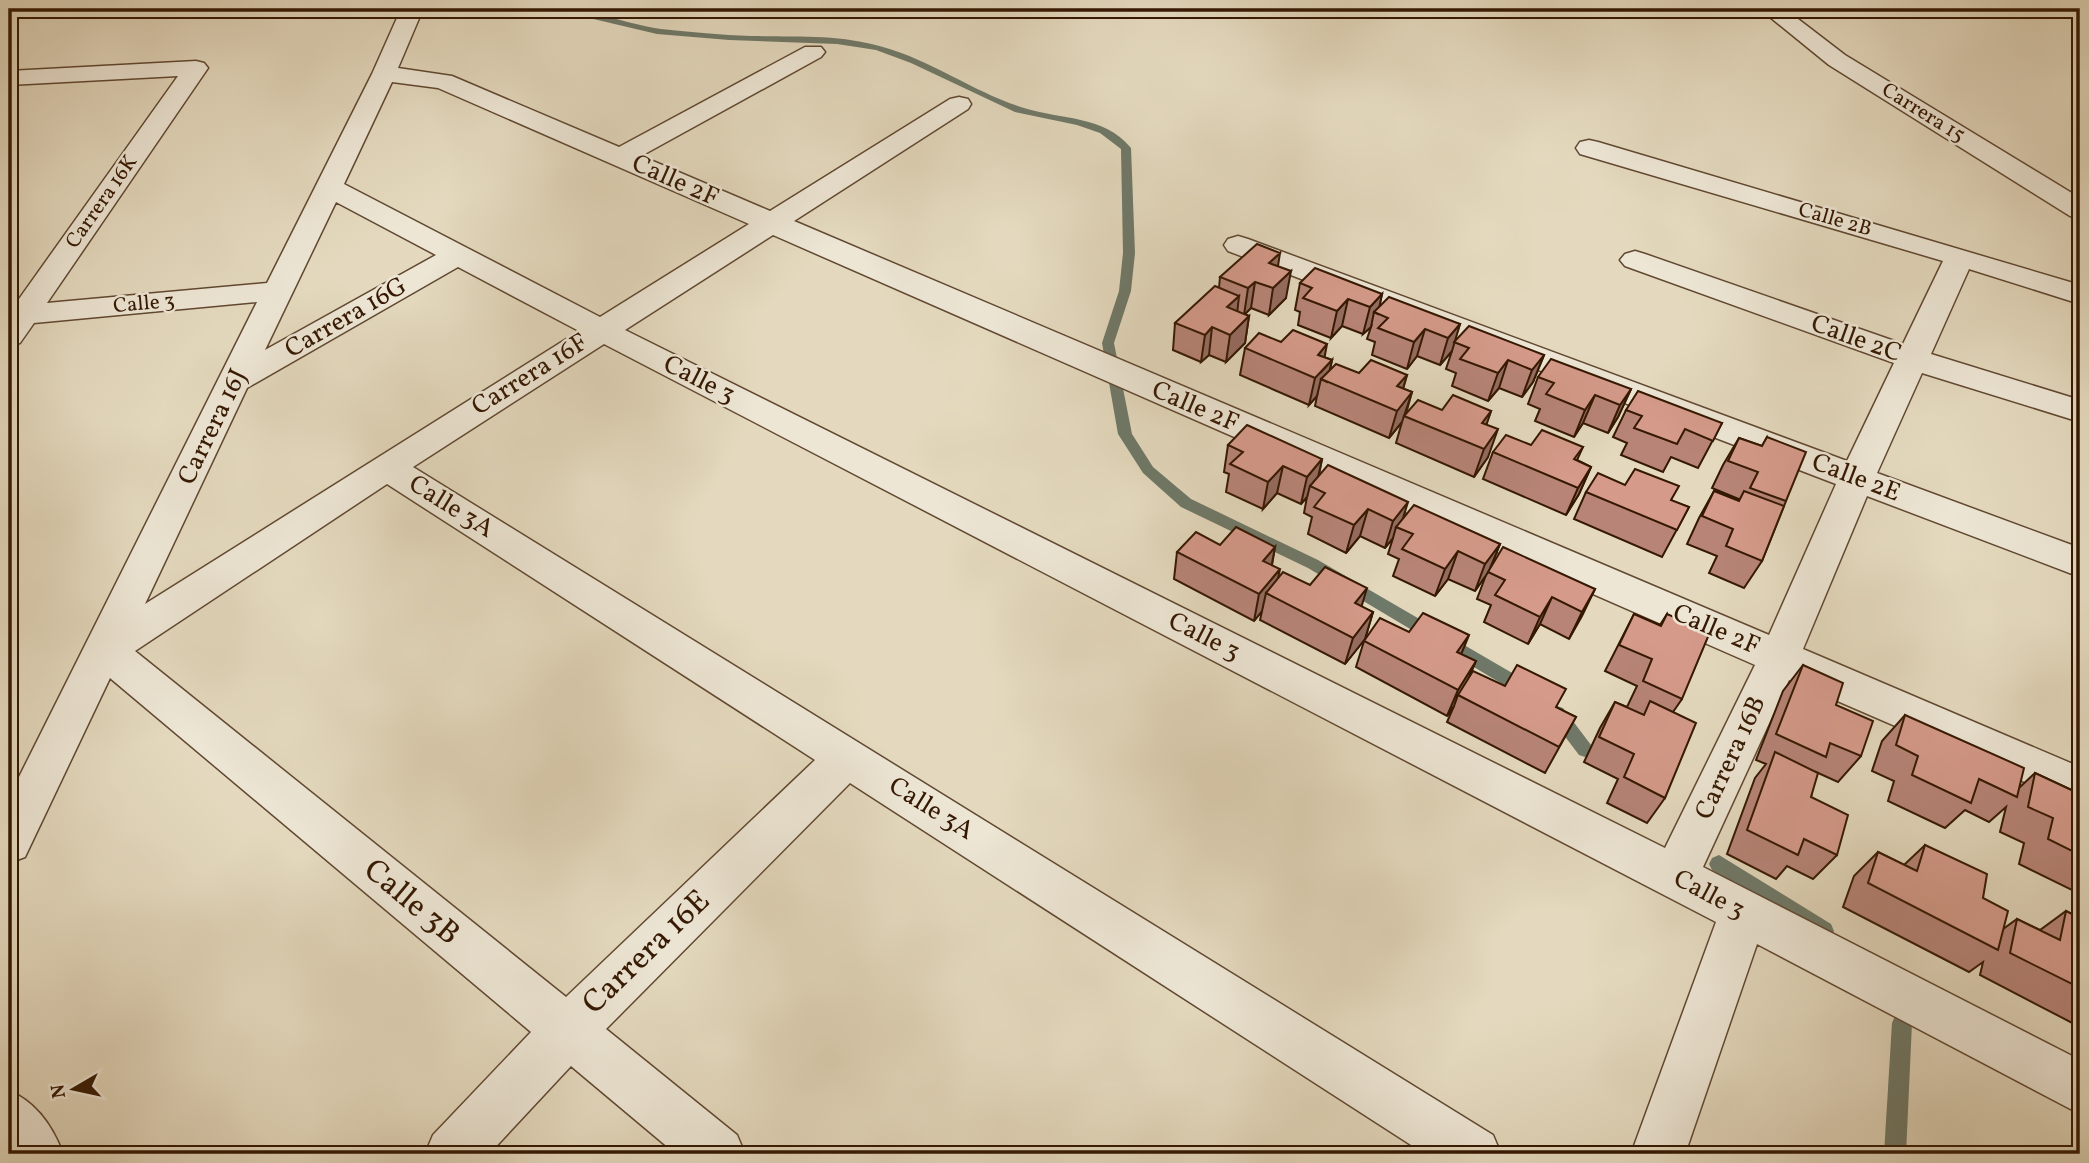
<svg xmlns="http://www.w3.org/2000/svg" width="2089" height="1163" font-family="Vollkorn,serif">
<rect width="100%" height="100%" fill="#e4d9be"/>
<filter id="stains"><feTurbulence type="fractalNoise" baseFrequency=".00286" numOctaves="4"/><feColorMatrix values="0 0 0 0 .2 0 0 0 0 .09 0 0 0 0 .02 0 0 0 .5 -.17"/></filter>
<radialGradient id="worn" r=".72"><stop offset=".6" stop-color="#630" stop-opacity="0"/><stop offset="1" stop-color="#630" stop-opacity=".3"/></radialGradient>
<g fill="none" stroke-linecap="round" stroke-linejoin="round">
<!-- stream -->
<g fill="#6f7969" fill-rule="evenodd">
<path d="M551,9C589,7 624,24 661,29C691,32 721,35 751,36C795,37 840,34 883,47C933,61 975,93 1024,108C1062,120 1104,115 1131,148L1135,253L1131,291L1114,343L1132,434L1153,467L1191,499L1318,560L1531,684L1534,689L1531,694L1525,696L1519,694L1308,568L1181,507L1143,473L1118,434L1102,343L1119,291L1123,253L1121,149L1100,133L1077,125L1015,112L911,63L876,50L837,44L729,40L657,34Z"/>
<path d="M1557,706L1563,708L1591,745L1594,750L1591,755L1585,757L1579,755L1551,718L1548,713L1551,708Z"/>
<path d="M1719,855L1831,924L1834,931L1831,938L1824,940L1817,938L1712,870L1709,864L1712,858Z"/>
<path d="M1902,1013L1909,1016L1912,1023L1906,1154H1884L1892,1023L1895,1016Z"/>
</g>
<defs>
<g id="street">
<path d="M401,9H423L398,68L452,76L619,147L805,47H821L825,52L821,57L641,156L770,211L950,99L959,97L968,99L971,104L968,109L794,221L1769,635L1836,484L1228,251L1224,245L1228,239L1238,236L1248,239L1847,461L1894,363L1625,266L1620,260L1625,254L1635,251L1645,254L1903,344L1943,261L1580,154L1576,148L1580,142L1589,140L1598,142L2080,285V304L1969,269L1931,354L2080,400V422L1922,373L1877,473L2080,548V577L1867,496L1803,649L2080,767V806L1789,680L1703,867L2080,1060V1114L1757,944L1685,1154H1631L1716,922L604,344L413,467L1493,1135L1501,1154H1425L850,783L606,1029L737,1135L745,1154H676L571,1066L489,1154H425L433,1135L531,1032L110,678L25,857L9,863V797L257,302L34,323L20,343L9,346V307L14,306L178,76L9,85V71L196,61L204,63L208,68L47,303L267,283L372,74ZM392,82L438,88L749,224L600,317L344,184ZM336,202L436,255L265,350ZM773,235L1755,665L1665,848L625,330ZM458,267L579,331L145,604L247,388ZM387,484L815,760L566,997L135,651Z"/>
<path d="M1760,9H1785L1845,55L2080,198V218L2070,216L1829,65Z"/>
<path d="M9,1091C36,1102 53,1127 63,1154H9Z"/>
</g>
</defs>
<!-- street casing -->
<use href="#street" stroke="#614831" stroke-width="3"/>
<!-- street -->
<use href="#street" fill="#ede6d5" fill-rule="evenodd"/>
</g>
<!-- wall -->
<g fill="#b78477" stroke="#351802" stroke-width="2">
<path d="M1278,267L1286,298L1269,315L1251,308L1245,314L1249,316L1245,343L1226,362L1209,355L1201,362L1173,350L1175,323L1219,288L1220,277Z"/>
<path d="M1300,283L1382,294L1379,307L1460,324L1454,342L1544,355L1533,382L1522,397L1499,388L1488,401L1452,386L1456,373L1446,369L1452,351L1440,365L1417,356L1407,369L1372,355L1375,342L1367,339L1371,327L1363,334L1342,326L1331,338L1298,325L1300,312L1295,310Z"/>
<path d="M1281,342L1332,360L1330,370L1359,373L1407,375L1403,389L1412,392L1406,414L1442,410L1491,411L1486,425L1488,457L1474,477L1396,443L1402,422L1389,438L1315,406L1317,396L1309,405L1240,375L1245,348Z"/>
<path d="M1538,377L1631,389L1618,417L1608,433L1583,423L1574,437L1535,421L1540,409L1528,404Z"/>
<path d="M1626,410L1722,423L1698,468L1671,457L1663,472L1621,455L1627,443L1613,437Z"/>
<path d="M1767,437L1786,501L1762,561L1744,588L1709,573L1717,556L1687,544L1699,518L1714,491L1738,500L1739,499L1712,488L1723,465L1739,438L1762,446Z"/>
<path d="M1228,445L1322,459L1319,475L1403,519L1500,544L1491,566L1595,589L1569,639L1540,624L1528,644L1484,622L1491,605L1477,599L1486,575L1475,591L1448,579L1435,596L1393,576L1399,559L1388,554L1393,538L1385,548L1360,536L1346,553L1308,534L1312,517L1304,513L1307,497L1301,504L1277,493L1263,509L1226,492L1229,474L1224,472Z"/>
<path d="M1531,445L1583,447L1577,460L1591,467L1579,494L1566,515L1483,479L1493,452Z"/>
<path d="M1625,485L1689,507L1662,557L1574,519L1586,492Z"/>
<path d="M1220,545L1275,547L1272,565L1278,578L1310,585L1373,612L1365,639L1345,664L1260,620L1262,611L1254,621L1174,579L1177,552Z"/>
<path d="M1634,614L1660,625L1667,614L1682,699L1673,712L1665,798L1647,823L1607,803L1618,779L1584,762L1600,728L1615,702L1627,707L1637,686L1605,671Z"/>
<path d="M1409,632L1469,677L1505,686L1576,717L1545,773L1447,722L1454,706L1447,716L1356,667L1364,641Z"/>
<path d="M1803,665L1836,705L1861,756L1838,782L1816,772L1811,797L1837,855L1813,879L1787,866L1776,879L1727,854L1755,778L1766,764L1756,760L1783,691Z"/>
<path d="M1905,715L2019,788L2035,773L2080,794V894L2019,864L2024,843L2000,832L2006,807L1989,822L1965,810L1945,828L1888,801L1894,781L1872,771L1882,741Z"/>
<path d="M1925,845L1983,898L2003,929L2017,919L2040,930L2066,911L2080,918V1027L1980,975L1983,962L1969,972L1843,907L1854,876L1878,852L1904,865Z"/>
</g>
<!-- shaded-wall -->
<g fill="#956c61" stroke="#351802" stroke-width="2">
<path d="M1280,253L1276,279L1269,263Z"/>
<path d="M1291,271L1286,298L1269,315L1273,288Z"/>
<path d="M1255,282L1251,308L1244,315L1248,288Z"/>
<path d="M1382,294L1378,314L1374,312L1371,327L1363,334L1370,307Z"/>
<path d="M1239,296L1236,323L1227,307Z"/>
<path d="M1348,299L1342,326L1331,338L1337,311Z"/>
<path d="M1249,316L1245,343L1226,362L1230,335Z"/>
<path d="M1460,324L1452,351L1440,365L1448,338Z"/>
<path d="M1212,327L1209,355L1201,362L1205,335Z"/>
<path d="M1425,329L1417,356L1407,369L1414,342Z"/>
<path d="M1327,344L1322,371L1332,360L1327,382L1321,379L1317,396L1309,405L1315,378L1318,355Z"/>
<path d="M1544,355L1533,382L1522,397L1532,370Z"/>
<path d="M1508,360L1499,388L1488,401L1498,373Z"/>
<path d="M1407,375L1399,402L1397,386Z"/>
<path d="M1631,389L1618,417L1608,433L1620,405Z"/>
<path d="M1412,392L1402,422L1389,438L1397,411Z"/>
<path d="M1595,395L1583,423L1574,437L1585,410Z"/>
<path d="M1491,411L1482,438V423Z"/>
<path d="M1498,429L1488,457L1474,477L1484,449Z"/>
<path d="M1322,459L1316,487L1310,486L1307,497L1301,504L1307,477Z"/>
<path d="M1283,466L1277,493L1263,509L1268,482Z"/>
<path d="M1591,467L1579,494L1566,515L1578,488Z"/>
<path d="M1408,502L1400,528L1396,527L1393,538L1385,548L1393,521Z"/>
<path d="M1368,509L1360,536L1346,553L1354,525Z"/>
<path d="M1500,544L1489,571L1475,591L1485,564Z"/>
<path d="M1275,547L1270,574L1263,561Z"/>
<path d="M1458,551L1448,579L1435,596L1445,569Z"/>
<path d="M1280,569L1274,597L1266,593L1262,611L1254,621L1259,594Z"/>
<path d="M1367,588L1359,615L1355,603Z"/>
<path d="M1595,589L1582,616L1569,639L1582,612Z"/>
<path d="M1552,597L1540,624L1528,644L1540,617Z"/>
<path d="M1373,612L1365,639L1345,664L1353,638Z"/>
<path d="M1469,635L1458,662L1457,652Z"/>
<path d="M1476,661L1465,687L1458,695L1454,706L1447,716L1458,690Z"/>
</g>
<!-- building -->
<g fill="#d59a8a" stroke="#351802" stroke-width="2">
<path d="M1257,244L1280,253L1269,263L1291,271L1273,288L1255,282L1248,288L1220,277Z"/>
<path d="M1315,268L1382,294L1370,307L1348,299L1337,311L1303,298L1312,288L1300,283Z"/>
<path d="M1215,286L1239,296L1227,307L1249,316L1230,335L1212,327L1205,335L1175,323Z"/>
<path d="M1389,297L1460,324L1448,338L1425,329L1414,342L1378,328L1388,318L1374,312Z"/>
<path d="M1469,326L1544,355L1532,370L1508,360L1498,373L1460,359L1469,348L1454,342Z"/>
<path d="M1293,330L1327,344L1318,355L1332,360L1315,378L1245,348L1259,333L1281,342Z"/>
<path d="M1551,359L1631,389L1620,405L1595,395L1585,410L1546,394L1554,383L1538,377Z"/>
<path d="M1371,360L1407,375L1397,386L1412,392L1397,411L1321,379L1336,364L1359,373Z"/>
<path d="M1638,391L1722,423L1713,441L1685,429L1677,444L1634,428L1642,416L1626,410Z"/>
<path d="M1453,395L1491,411L1482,423L1498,429L1484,449L1404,416L1418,400L1442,410Z"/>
<path d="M1247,425L1322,459L1307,477L1283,466L1268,482L1230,464L1243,452L1228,445Z"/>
<path d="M1542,430L1583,447L1574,459L1591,467L1578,488L1493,452L1506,435L1531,445Z"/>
<path d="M1767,437L1806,452L1786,501L1750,488L1758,472L1728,461L1739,438L1762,446Z"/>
<path d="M1328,465L1408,502L1393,521L1368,509L1354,525L1314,507L1325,493L1310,486Z"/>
<path d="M1635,469L1679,486L1671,500L1689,507L1677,530L1586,492L1598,473L1625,485Z"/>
<path d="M1714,491L1739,501L1744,491L1784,506L1762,561L1726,546L1733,529L1702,516Z"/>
<path d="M1414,505L1500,544L1485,564L1458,551L1445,569L1402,549L1413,534L1396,527Z"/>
<path d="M1236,527L1275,547L1263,561L1280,569L1259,594L1177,552L1196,532L1220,545Z"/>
<path d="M1503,547L1595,589L1582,612L1552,597L1540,617L1495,595L1505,580L1488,572Z"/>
<path d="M1325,567L1367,588L1355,603L1373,612L1353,638L1266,593L1283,572L1310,585Z"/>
<path d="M1423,613L1469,635L1457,652L1476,661L1458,690L1364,641L1380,618L1409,632Z"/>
<path d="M1634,614L1661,626L1667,614L1710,632L1682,699L1643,681L1652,659L1619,645Z"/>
<path d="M1517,665L1566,689L1556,707L1576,717L1559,747L1458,695L1473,671L1505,686Z"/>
<path d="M1803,665L1843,683L1836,705L1873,721L1861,756L1830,743L1826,757L1776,734Z"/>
<path d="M1650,701L1696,723L1665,798L1624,777L1634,754L1599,737L1615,702L1644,715Z"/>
<path d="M1905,715L2024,768L2017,797L1979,779L1971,803L1912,775L1918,756L1896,745Z"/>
<path d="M1775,752L1818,773L1811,797L1848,815L1837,855L1804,839L1798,855L1747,830Z"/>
<path d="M2035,773L2080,794V855L2048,839L2053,818L2028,807Z"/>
<path d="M1925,845L1987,874L1983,898L2008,911L1998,950L1868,883L1878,852L1917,871Z"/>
<path d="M2066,911L2080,918V988L2010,953L2017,919L2060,940Z"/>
</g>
<g text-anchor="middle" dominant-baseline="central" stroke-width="5" stroke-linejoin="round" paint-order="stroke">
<!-- far-street labels -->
<g font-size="21" fill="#351802" stroke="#ede6d5">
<text transform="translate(1923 113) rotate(32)">Carrera 15</text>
<text transform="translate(102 202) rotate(-55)">Carrera 16K</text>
<text transform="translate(1835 220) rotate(16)">Calle 2B</text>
<text transform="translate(144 304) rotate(-5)">Calle 3</text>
</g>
<!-- street labels -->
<g font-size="26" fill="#351802" stroke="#ede6d5">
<text transform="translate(675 181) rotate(24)">Calle 2F</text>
<text transform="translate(346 318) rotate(-30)">Carrera 16G</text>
<text transform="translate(1856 339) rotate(20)">Calle 2C</text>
<text transform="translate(530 375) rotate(-32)">Carrera 16F</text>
<text transform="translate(699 380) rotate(27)">Calle 3</text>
<text transform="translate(1195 407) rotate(23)">Calle 2F</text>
<text transform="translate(213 427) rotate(-64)">Carrera 16J</text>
<text transform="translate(1856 478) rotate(21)">Calle 2E</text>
<text transform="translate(451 507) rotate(32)">Calle 3A</text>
<text transform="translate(1716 630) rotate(23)">Calle 2F</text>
<text transform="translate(1204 637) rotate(27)">Calle 3</text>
<text transform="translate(1731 758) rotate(-65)">Carrera 16B</text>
<text transform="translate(931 809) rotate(32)">Calle 3A</text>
<text transform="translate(1709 895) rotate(28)">Calle 3</text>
</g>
<!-- near-street labels -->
<g font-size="32" fill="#351802" stroke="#ede6d5">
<text transform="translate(411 903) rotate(40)">Calle 3B</text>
<text transform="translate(647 953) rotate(-44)">Carrera 16E</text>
</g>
</g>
<!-- margin -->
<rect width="2089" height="1163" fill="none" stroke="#e4d9be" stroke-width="35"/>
<rect x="10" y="10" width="2068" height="1142" fill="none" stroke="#351802" stroke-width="3.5"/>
<rect x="18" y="18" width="2054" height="1128" fill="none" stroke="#351802" stroke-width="2"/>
<!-- north arrow -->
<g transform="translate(74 1089) rotate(261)" stroke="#ede6d5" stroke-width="5" paint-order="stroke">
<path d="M0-5L12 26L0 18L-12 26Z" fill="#351802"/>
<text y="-10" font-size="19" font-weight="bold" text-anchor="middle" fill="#351802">N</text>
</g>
<rect width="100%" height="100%" filter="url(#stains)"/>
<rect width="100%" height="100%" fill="url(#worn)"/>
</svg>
